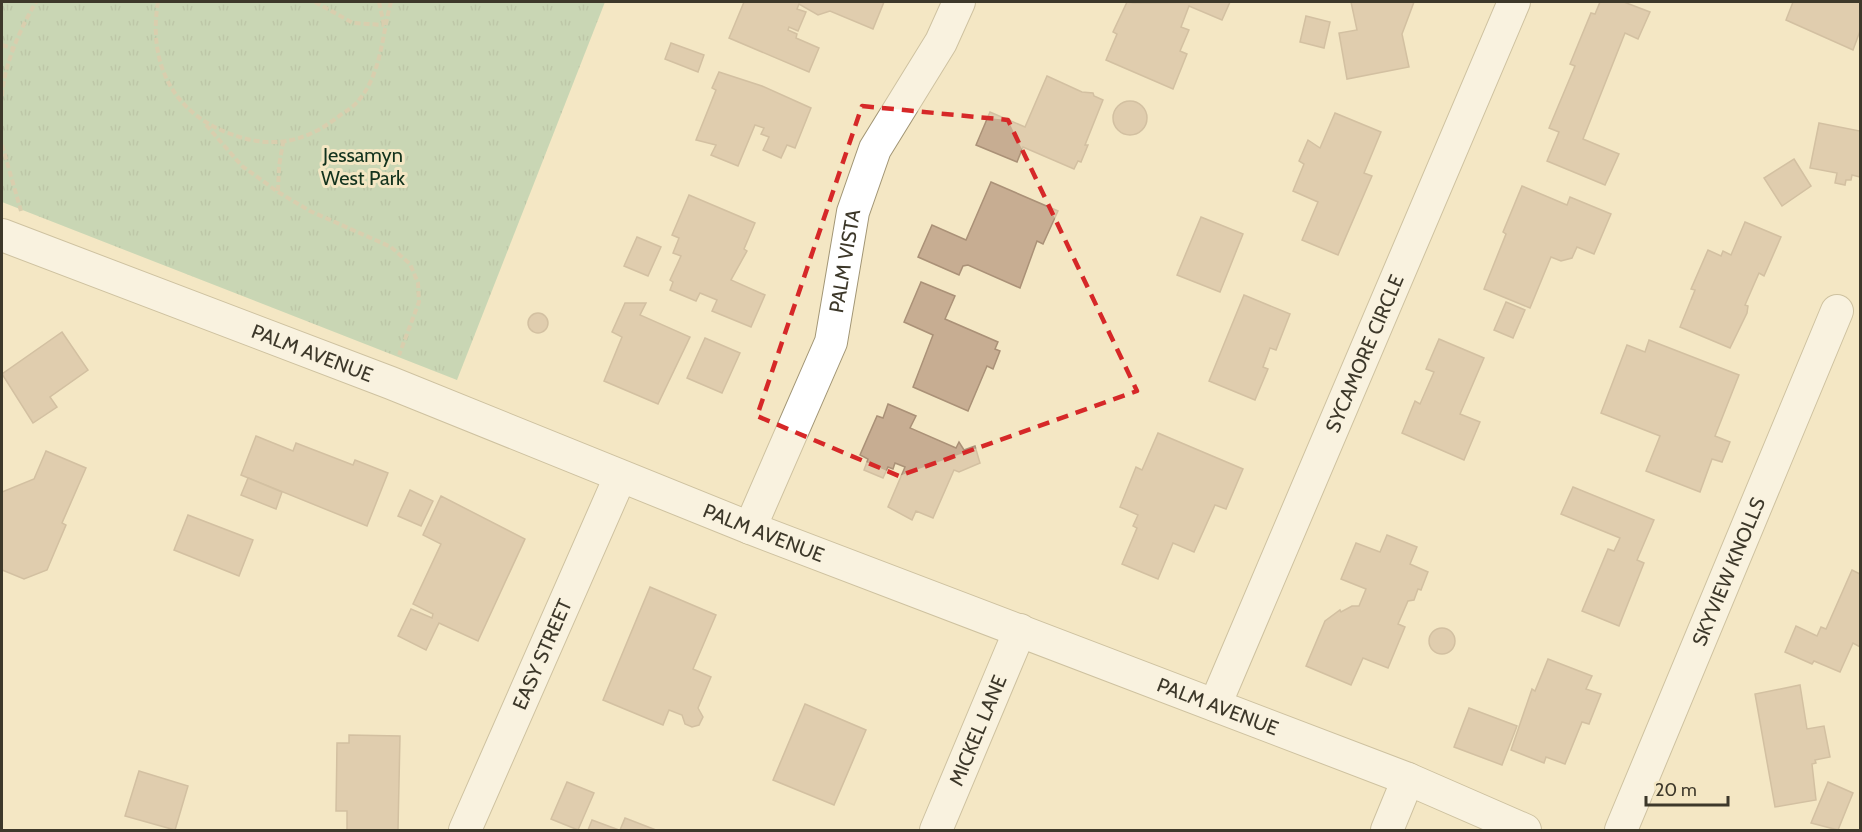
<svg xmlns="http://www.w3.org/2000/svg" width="1862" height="832" font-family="Cabin,sans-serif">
<defs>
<pattern id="park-tufts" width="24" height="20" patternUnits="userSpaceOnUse" patternTransform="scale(1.5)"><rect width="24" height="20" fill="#95c2a1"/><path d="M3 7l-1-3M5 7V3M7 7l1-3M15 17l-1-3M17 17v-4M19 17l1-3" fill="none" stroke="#7b9f83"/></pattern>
</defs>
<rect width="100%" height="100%" fill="#f4e7c4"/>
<!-- park -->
<path fill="url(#park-tufts)" d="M2,2H605L457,380L2,202Z"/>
<!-- building -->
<g fill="#c7ad92" stroke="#aa9177" stroke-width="1.5">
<path d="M744,2H884L873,29L830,11L818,15L799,4L797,9L806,12L798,31L789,27L788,30L797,34L796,38L819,48L809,72L729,38Z"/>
<path d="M1127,2L1133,3L1230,2L1222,20L1189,6L1181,27L1189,30L1180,51L1187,54L1173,89L1106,60L1117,34L1113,32Z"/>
<path d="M1351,2H1414L1402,34L1409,67L1347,79L1339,33L1357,30Z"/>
<path d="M1600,2H1624L1650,12L1638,39L1625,33L1583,139L1619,154L1605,185L1547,161L1559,132L1549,128L1575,66L1570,64L1591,13L1595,14Z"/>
<path d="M1793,2H1860V31L1853,50L1786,20Z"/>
<path d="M1306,16L1330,22L1324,48L1300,42Z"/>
<path d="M671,43L704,55L698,72L665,59Z"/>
<path d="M719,72L762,86L811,108L795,148L787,145L781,158L763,150L769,137L761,134L764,128L755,125L738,166L711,155L716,145L696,140L716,90L712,88Z"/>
<path d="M1047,76L1082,92L1093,93L1094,96L1103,100L1085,145H1088L1081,162L1078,161L1074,169L1023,147L1017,162L976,145L990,112L1025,127Z"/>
<circle cx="1130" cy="118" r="17"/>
<path d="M1335,113L1381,132L1364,173L1372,176L1338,255L1302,240L1318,202L1293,191L1304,164L1299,161L1308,140L1320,148Z"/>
<path d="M1819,123L1860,131V177L1852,175L1851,180H1846L1845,185L1835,183L1837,173L1810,168Z"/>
<path d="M1794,159L1811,186L1782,206L1764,178Z"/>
<path d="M991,182L1058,211L1043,244L1037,241L1020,288L968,265L963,266L959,275L918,257L932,225L966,240Z"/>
<path d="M1522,186L1567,205L1570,197L1611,214L1594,254L1577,247L1572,258L1561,261L1551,257L1530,308L1484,289L1506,234L1503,232Z"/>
<path d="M689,195L755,223L744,249L747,251L731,280L765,295L751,327L712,311L717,300L700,293L696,301L670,290L673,282L670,280L681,256L673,253L679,238L672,235Z"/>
<path d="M1201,217L1243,234L1220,292L1177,275Z"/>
<path d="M1745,222L1781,237L1764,276L1759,273L1745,305L1748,306L1747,313L1730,348L1680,327L1695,290L1691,289L1708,250L1721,256L1723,251L1731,255Z"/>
<path d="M637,237L661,247L648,276L624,266Z"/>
<path d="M921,282L955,296L945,319L998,342L995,349L1000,351L993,369L987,366L968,411L913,387L933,335L904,322Z"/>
<path d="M1244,295L1290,314L1276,350L1270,348L1263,367L1268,369L1255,400L1209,381Z"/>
<path d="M1506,302L1525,310L1513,338L1494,330Z"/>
<path d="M625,303H646L640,315L690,337L658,404L604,381L622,337L612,332Z"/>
<circle cx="538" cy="323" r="10"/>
<path d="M62,332L88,370L50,397L57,407L33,423L2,374Z"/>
<path d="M705,338L740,353L722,393L687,378Z"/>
<path d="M1439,339L1484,358L1460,414L1480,422L1464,460L1402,433L1415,401L1420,404L1434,372L1426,369Z"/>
<path d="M1649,340L1739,375L1715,436L1730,442L1722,462L1712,459L1700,492L1646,471L1660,436L1601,413L1627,345L1645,352Z"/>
<path d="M888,404L916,416L910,428L956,448L959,442L964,450L975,446L980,463L959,472L954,470L933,518L916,511L912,520L888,507L905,467L895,463L893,469L888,467L883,478L864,470L868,459L860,455L877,416L883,418Z"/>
<path d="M1158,433L1243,469L1226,509L1215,505L1194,552L1173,543L1158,579L1122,564L1137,528L1133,526L1138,515L1120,507L1136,467L1142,470Z"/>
<path d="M256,436L293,451L296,443L353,465L355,460L388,473L367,526L241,475Z"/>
<path d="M46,451L86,468L62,523L66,525L47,570L24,579L2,570V492L34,479Z"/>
<path d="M248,478L282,492L276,509L241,495Z"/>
<path d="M1573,487L1654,520L1637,560L1644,563L1619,626L1582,611L1608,549L1614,551L1620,538L1561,514Z"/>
<path d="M410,490L433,501L421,526L398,516Z"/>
<path d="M441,496L525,539L478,641L439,623L426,650L398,636L411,609L432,618L433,614L413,604L441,544L423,535Z"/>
<path d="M188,515L253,540L239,576L174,550Z"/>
<path d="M1387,535L1417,547L1410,564L1428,572L1421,590L1418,589L1414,600L1408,601L1398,624L1405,627L1388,668L1363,658L1351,685L1306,666L1325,621L1340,610L1341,612L1352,606H1359L1366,589L1341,579L1356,543L1380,552Z"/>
<path d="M1852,570L1860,574V647L1853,643L1840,672L1814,661L1812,664L1785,652L1796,626L1817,636L1821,627L1826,629Z"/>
<path d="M650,587L716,615L693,669L711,677L698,708L703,717L699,725L692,727L685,724L682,715L669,710L663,725L603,700Z"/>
<circle cx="1442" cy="641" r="13"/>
<path d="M1548,659L1592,676L1586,689L1601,694L1589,724L1582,722L1565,764L1546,757L1544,763L1511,750L1532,689L1535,691Z"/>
<path d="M1800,685L1807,729L1824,726L1830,757L1815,760L1816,763L1812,764L1816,800L1775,807L1755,694Z"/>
<path d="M805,704L866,730L834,805L773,780Z"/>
<path d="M1469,708L1517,726L1502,765L1454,747Z"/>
<path d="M349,735L400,736L398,830H347V811H336L337,743H349Z"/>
<path d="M139,771L188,786L175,830L125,816Z"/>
<path d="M567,782L594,793L578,830L551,819Z"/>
<path d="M1828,782L1853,793L1838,830L1811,823Z"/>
<path d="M625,818L656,830H620Z"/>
<path d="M592,820L619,830H588Z"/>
</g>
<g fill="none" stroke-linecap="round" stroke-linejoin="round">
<defs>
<g id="street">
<path id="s1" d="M2,235L391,383L750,528L1408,779L1525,830"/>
<path id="s2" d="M750,528L831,342L853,212L875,149L941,42L959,2"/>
<path id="s3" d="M1215,705L1514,2"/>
<path id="s4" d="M465,830L620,477"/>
<path id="s5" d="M936,830L1020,630"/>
<path d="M1387,830L1408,779"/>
<path id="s6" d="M1621,830L1837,311"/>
</g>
</defs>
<!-- street casing -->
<use href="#street" stroke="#a19574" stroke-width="34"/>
<!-- path -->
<g stroke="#b9af92" stroke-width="4" stroke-dasharray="6 3" stroke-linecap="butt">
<path d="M158,2C148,61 171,111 228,133C269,149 303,144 338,117C344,112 354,107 359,100C382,72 382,34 391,2"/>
<path d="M315,2L353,23L384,25"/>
<path d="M379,2L384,25"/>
<path d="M2,45L15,49"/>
<path d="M2,96C4,65 20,29 36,2"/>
<path d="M206,125L242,166L278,192L310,211L391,247L410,264L418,283L419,302L399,355"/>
<path d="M2,145L21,211"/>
<path d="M278,191L279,166L283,143"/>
</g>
<!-- street -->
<use href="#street" stroke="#fff" stroke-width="32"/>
</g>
<!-- marked area -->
<path d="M0 0H1862V832H0ZM862,106L1008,120L1137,391L899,476L757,416Z" fill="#f4e7c4" fill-opacity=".55" fill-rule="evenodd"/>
<path fill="none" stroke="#d62828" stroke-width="4.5" stroke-dasharray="12 8" stroke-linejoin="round" d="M862,106L1008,120L1137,391L899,476L757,416Z"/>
<g text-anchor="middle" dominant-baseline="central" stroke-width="6" stroke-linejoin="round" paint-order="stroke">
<!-- park labels -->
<g font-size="20" fill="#12321d" stroke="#f4e7c4">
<text x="363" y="155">Jessamyn<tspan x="363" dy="23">West Park</tspan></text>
</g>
<!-- street labels -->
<g font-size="20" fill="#3d382a" stroke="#f4e7c4">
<text stroke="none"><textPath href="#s2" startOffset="285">PALM VISTA</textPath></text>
<text stroke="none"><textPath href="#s1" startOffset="332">PALM AVENUE</textPath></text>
<text stroke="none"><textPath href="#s3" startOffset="382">SYCAMORE CIRCLE</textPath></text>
<text stroke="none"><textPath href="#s1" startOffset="818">PALM AVENUE</textPath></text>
<text stroke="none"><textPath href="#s6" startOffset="280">SKYVIEW KNOLLS</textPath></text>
<text stroke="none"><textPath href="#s4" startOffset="192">EASY STREET</textPath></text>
<text stroke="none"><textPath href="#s1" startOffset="1304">PALM AVENUE</textPath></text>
<text stroke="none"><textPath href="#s5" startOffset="108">MICKEL LANE</textPath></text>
</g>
</g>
<!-- border -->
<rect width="1862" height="832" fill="none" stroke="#3d382a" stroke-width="6"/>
<!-- scale -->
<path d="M1646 796v9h82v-9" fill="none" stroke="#3d382a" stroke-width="3"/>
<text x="1655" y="796" font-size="18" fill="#3d382a" stroke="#f4e7c4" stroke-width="4.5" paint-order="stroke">20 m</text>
</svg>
